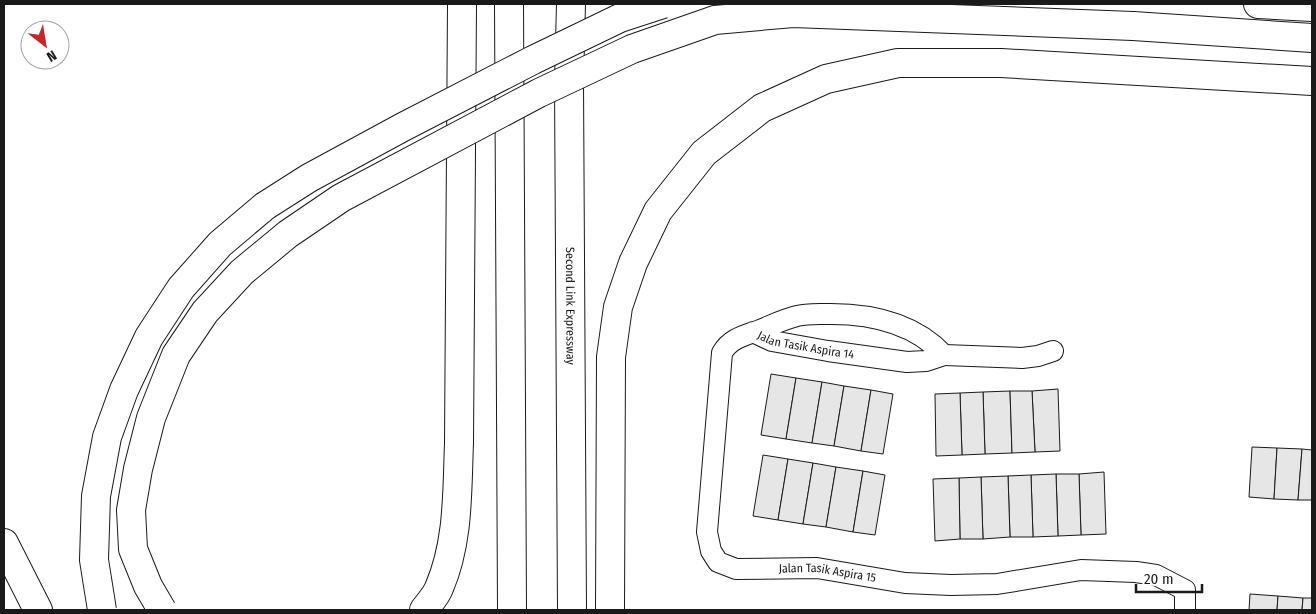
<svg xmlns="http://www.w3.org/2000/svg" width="1316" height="614" font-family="'Fira Sans Condensed',sans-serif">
<rect width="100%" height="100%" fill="#fff"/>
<!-- building -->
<g fill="#e6e6e6" stroke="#1a1a1a">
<path d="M771,374L796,378L786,439L761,435Z"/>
<path d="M796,378L822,382L812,443L786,439Z"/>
<path d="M822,382L844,386L834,446L812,443Z"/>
<path d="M844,386L871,390L861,451L834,446Z"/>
<path d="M1058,389L1060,451L1035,452L1032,391Z"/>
<path d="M871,390L893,394L883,454L861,451Z"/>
<path d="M1010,391L1012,453L985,454L983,392Z"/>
<path d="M1010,391H1032L1035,452L1012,453Z"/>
<path d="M983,392L985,454L962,455L960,393Z"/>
<path d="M960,393L962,455L936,456L935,394Z"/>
<path d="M1252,447L1277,448L1274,499L1249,497Z"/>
<path d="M1277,448L1302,449L1298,500L1274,499Z"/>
<path d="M1302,449L1312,450V500H1298Z"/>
<path d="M763,455L788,459L778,520L753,516Z"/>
<path d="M788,459L813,463L803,524L778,520Z"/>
<path d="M813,463L836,467L826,527L803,524Z"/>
<path d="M836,467L863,471L853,532L826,527Z"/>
<path d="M863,471L885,475L875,535L853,532Z"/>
<path d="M1104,472L1106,534L1081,535L1079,474Z"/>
<path d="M1056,474H1079L1081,535L1058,536Z"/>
<path d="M1056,474L1058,536L1033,537L1031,475Z"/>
<path d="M1031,475L1033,537H1010L1008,476Z"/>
<path d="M1008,476L1010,537L983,539L981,477Z"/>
<path d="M981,477L983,539H960L959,478Z"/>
<path d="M959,478L960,539L935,541L933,479Z"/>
<path d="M1250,594L1278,596L1277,610H1249Z"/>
<path d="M1278,596L1303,598L1302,610H1277Z"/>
<path d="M1303,598H1312V610H1302Z"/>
</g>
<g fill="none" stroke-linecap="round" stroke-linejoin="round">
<defs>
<g id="street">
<path id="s1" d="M753,332L772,341L828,351L907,362L926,361L944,355C914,323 873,314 831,314C820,314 807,313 797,316C784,319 772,325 760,330C746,335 730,338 722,353L707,532L711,551L718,562L736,569L817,568L905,583L951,585L997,584L1081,570L1136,572L1156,575L1185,590V610"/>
<path d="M944,355L1022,358L1038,356L1053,351"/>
</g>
<path id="secondary" d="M4,543L38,610"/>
<g id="highway">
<path d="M509,4L512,610"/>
<path id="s2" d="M571,4L569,82L572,610"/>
<path d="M1258,4L1312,7"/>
<path d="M1133,26L1312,38"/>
<path d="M424,610C429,603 436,596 439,588C459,542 457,491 459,443L462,4"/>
<path d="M610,610L611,357L618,307L633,263L658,211L704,153L762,108L826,79L898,63H1001L1312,81"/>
</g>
</defs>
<!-- street casing -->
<use href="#street" stroke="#1a1a1a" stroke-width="22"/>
<!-- secondary casing -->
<use href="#secondary" stroke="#1a1a1a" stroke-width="30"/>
<!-- highway casing -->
<use href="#highway" stroke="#1a1a1a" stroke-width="30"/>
<!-- street -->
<use href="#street" stroke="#fff" stroke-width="20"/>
<!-- secondary -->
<use href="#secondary" stroke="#fff" stroke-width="28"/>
<!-- highway -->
<use href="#highway" stroke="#fff" stroke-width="28"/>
<defs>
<g id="highway-bridge">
<path d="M102,610L94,560L96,496L107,437L124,390L149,337L181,288L220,244L265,206L309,178L403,127L533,60L620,18L663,4"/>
<path d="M162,610L148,586L133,549L131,510L138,469L151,418L176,355L205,312L242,272L288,234L341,198L539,93L632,49L715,20L793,13L1133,26"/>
</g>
</defs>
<!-- highway-bridge casing -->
<use href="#highway-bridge" stroke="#1a1a1a" stroke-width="30" stroke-linecap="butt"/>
<!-- highway-bridge -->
<use href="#highway-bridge" stroke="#fff" stroke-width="28"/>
</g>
<g text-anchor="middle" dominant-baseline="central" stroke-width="4" stroke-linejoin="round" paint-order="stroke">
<!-- street labels -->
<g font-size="12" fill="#1a1a1a" stroke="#fff">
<text stroke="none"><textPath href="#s2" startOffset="302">Second Link Expressway</textPath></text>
<text stroke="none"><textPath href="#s1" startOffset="55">Jalan Tasik Aspira 14</textPath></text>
<text stroke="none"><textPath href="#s1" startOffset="762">Jalan Tasik Aspira 15</textPath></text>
</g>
</g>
<!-- border -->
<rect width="1316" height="614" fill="none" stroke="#1a1a1a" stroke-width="10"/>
<!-- north arrow -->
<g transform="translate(45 45) rotate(149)"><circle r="24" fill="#ffffff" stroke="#a3a3a3"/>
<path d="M0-4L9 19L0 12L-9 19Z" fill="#c62828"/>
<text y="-8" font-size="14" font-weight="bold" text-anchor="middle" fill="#1a1a1a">N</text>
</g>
<!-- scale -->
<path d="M1136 584v8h66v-8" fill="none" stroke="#1a1a1a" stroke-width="2.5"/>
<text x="1144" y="584" font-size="15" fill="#1a1a1a" stroke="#ffffff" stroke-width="4" paint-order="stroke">20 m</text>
</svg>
